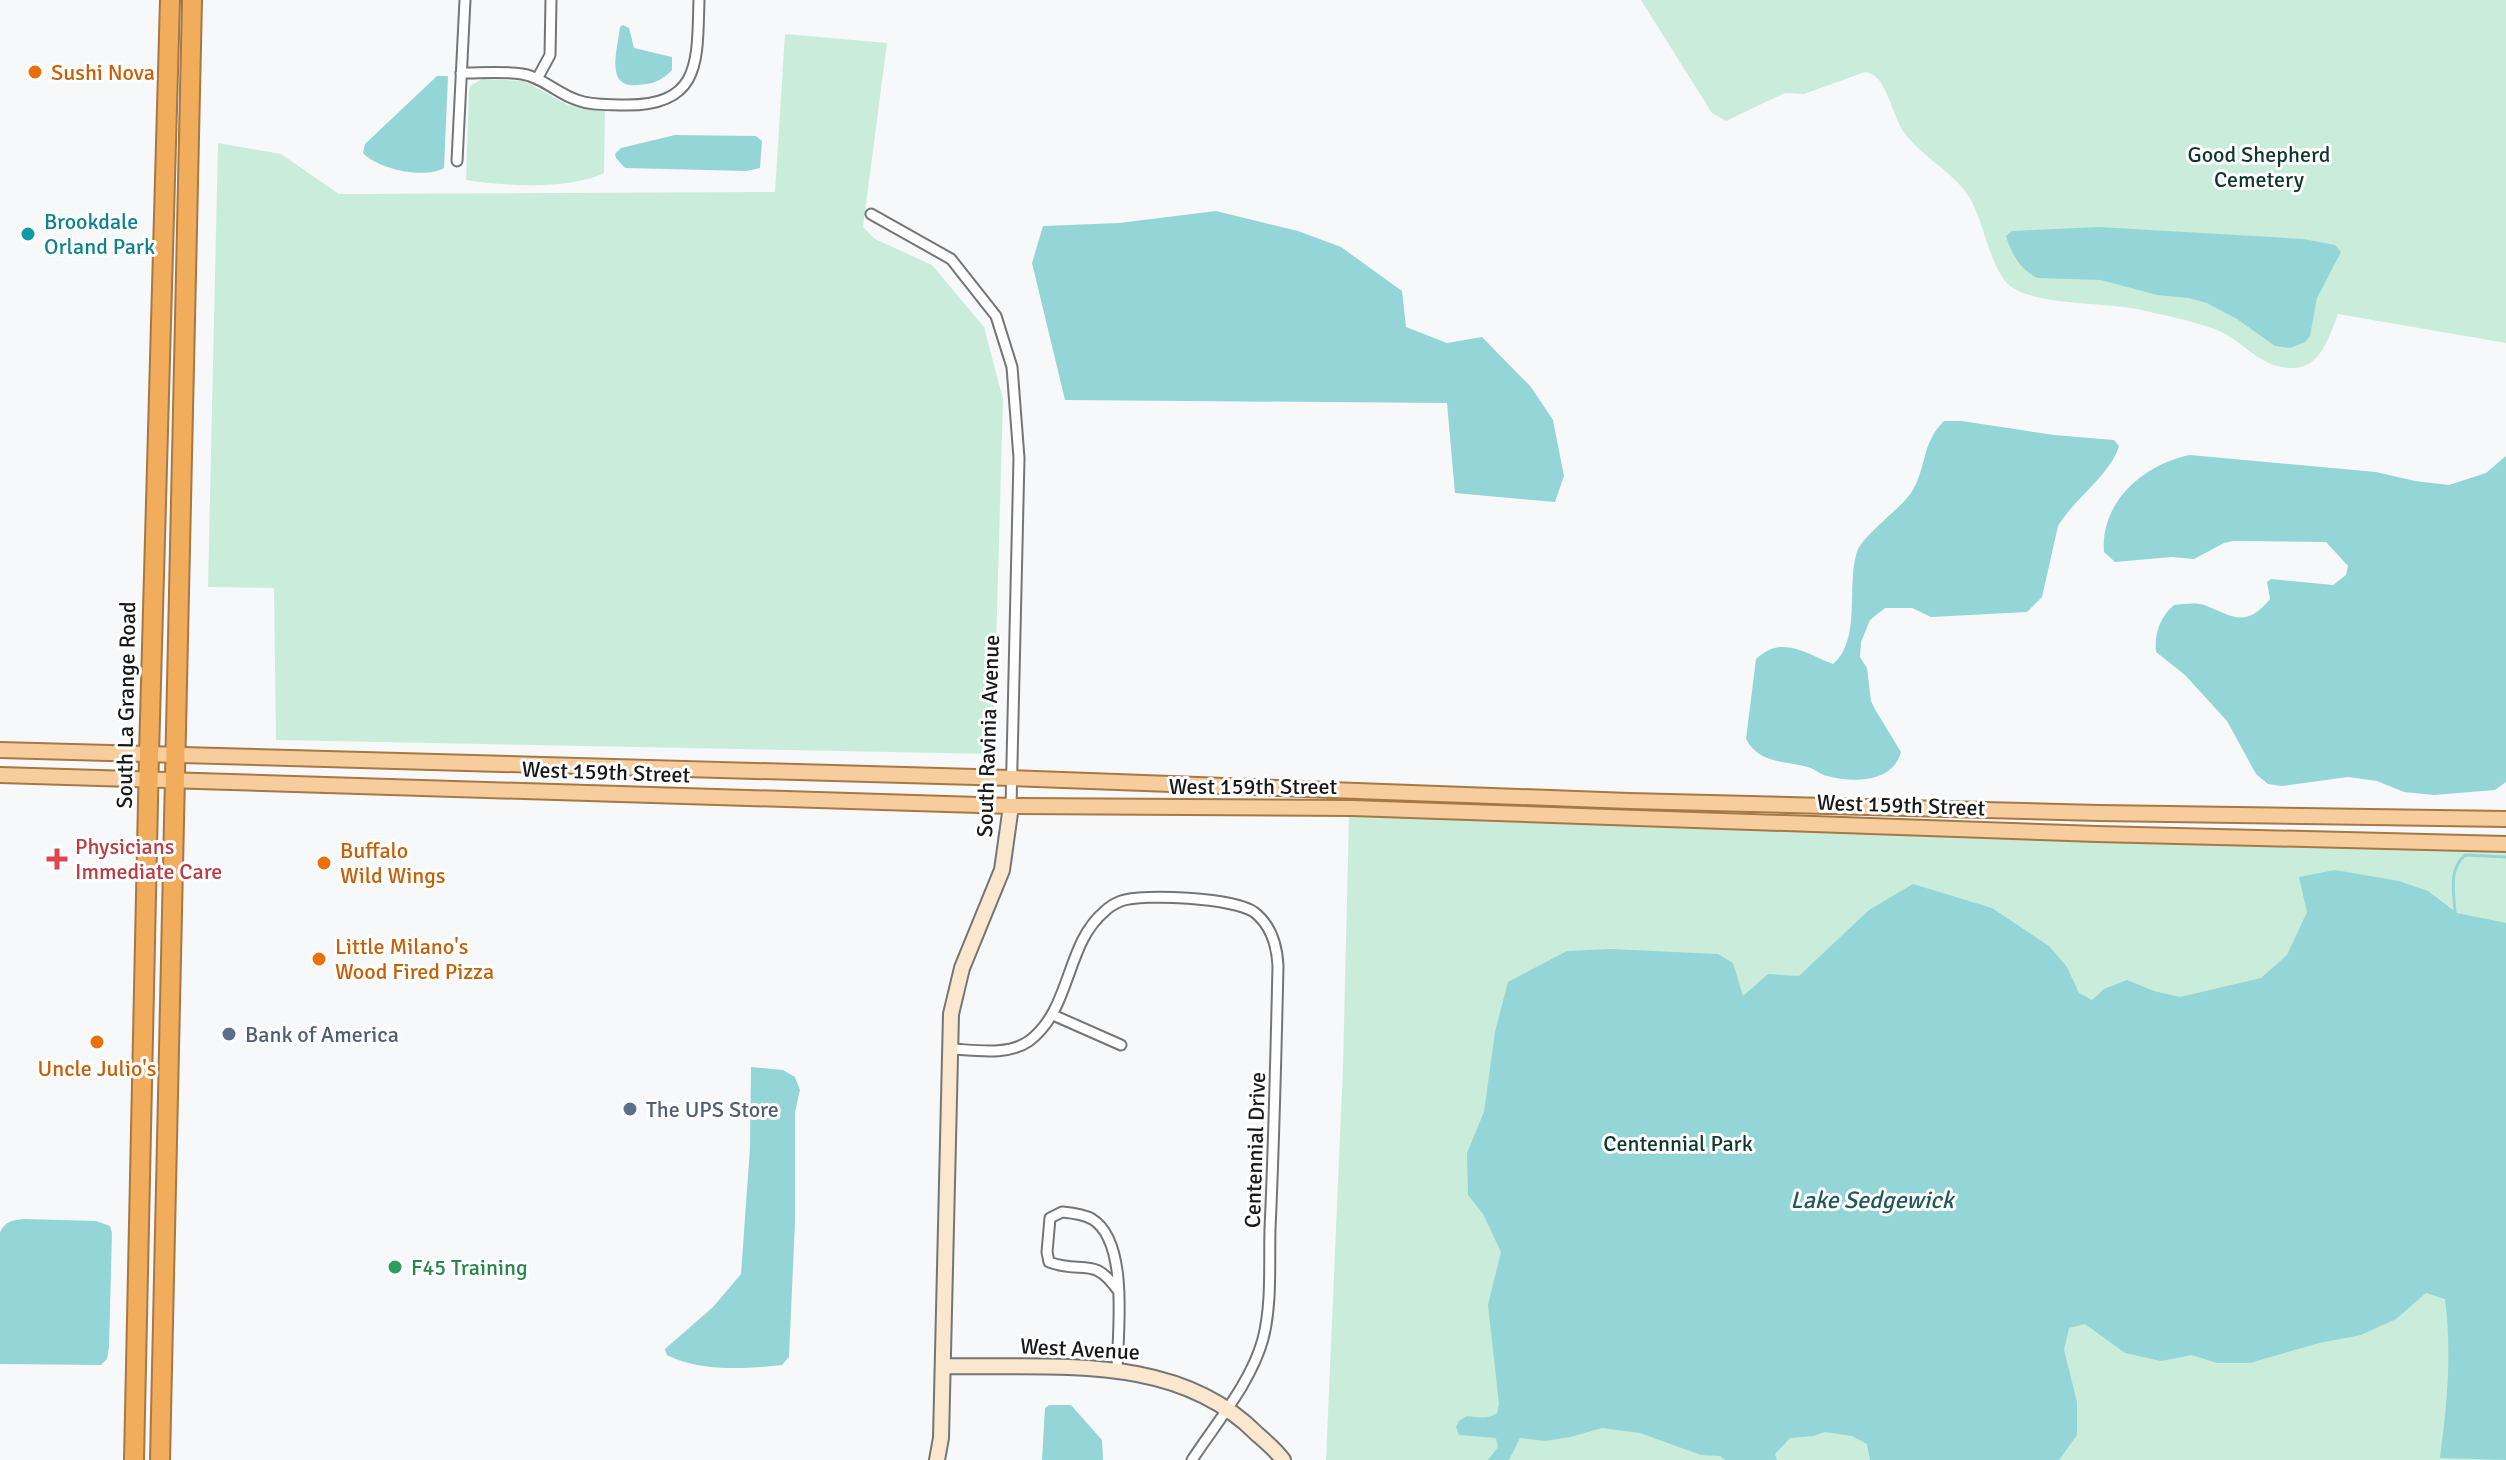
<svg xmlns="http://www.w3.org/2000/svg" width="2506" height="1460" font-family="Signika,sans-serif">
<rect width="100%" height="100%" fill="#f7f8fa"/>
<!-- green -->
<g fill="#caecdb">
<path d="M1641,0H2506V343L2338,314C2330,334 2322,366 2295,368C2260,370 2243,339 2214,329C2190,320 2163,315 2137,309C2105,302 2030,306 2008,284C1990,266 1984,224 1971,200C1955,172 1922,158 1903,131C1894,117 1887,86 1876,77C1873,74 1869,73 1865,72L1804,94L1785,93L1726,121L1712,113Z"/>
<path d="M785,34L887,43L863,227L875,239L932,265L984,327L1003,399L993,754L276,740L274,588L208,587L218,143L281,154L339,194L775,192Z"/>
<path d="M482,79L524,81L568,105L605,111L604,173C569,190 505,186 466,180L469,91L470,86Z"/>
<path d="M1349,815H1428L1787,831L2506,852V1460H1326L1343,1067Z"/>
</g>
<!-- water -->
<g fill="#94d6d8">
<path d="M623,25L629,28L634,48L672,57V70C662,81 653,84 638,85C604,89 618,48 620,27Z"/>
<path d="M437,76H448L444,168C425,179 379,170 363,153L365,144Z"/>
<path d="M675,135L756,136L762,141L760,168L747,171L625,168L616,158L615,154L621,148Z"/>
<path d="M1216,211L1298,231L1341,247L1402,291L1406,327L1447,343L1482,337L1531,387L1553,420L1564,476L1555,502L1455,493L1447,403L1065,400L1032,263L1043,226L1119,223Z"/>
<path d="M2099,227L2304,239L2335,245L2341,252L2317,298L2310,336L2305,342L2290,348L2275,346L2237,319L2207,303L2189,298L2157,295L2101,280L2038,278C2021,271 2011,253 2006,236L2012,231Z"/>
<path d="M1944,421H1962L2054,435L2114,440L2119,446C2111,474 2074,499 2058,526L2042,597L2027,612L1931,617L1912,608H1885L1870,620L1861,642L1860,657L1867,668L1871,701L1876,711L1901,752C1893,783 1853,783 1827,776C1821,775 1816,770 1811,768C1786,760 1760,765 1746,739L1756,659C1783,634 1806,654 1833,664C1862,640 1846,585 1857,552C1862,536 1900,509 1911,493C1927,469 1921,443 1944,421Z"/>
<path d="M2190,455L2376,472L2415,481L2449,485L2486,473L2506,456V782L2495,790L2434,795L2404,792L2377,781L2348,777L2282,786L2268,784L2256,774L2227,721L2185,675L2156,652C2154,634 2160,617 2174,605C2184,604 2197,602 2207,606C2234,617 2246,628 2270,599L2267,582L2271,579L2333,585L2346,575L2348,566L2326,542L2233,541L2224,543L2194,559L2172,557L2115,562L2104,552C2100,502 2144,464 2190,455Z"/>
<path d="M2335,870L2399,881L2428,891L2457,913L2506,923V1460L2440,1458C2447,1405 2452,1353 2445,1299L2426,1293L2396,1319L2361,1335L2319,1343L2250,1363H2217L2192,1355L2161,1361L2125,1353L2085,1324L2069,1328L2064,1350L2077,1402V1435L2059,1460H1870L1867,1444L1852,1436L1825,1432L1813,1436L1790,1438L1775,1454L1777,1460H1725L1720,1456L1701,1455L1640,1433L1602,1428L1570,1437L1545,1441L1520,1438L1509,1460H1488L1498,1447L1496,1438L1459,1435L1456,1427L1459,1421L1467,1416C1479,1417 1487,1420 1497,1413L1499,1404L1488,1305L1501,1252L1483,1214L1468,1195L1467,1153L1484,1112L1495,1032L1508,982L1567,951L1611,949L1718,954L1733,963L1743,996L1768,974L1799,976L1869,910L1913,884L1992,908L2049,946L2067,967L2079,993L2092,1000L2104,989L2127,980L2154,991L2180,997L2261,978L2287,955L2307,912L2299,877Z"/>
<path d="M751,1067L783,1070L795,1077L800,1090L795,1112V1222L789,1357L782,1365C746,1369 699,1372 667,1355L665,1349L713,1307L741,1274L750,1148Z"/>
<path d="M24,1219L96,1221L110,1226L112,1233L109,1347L107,1359L101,1365L0,1364V1232C6,1221 12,1220 24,1219Z"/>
<path d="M1049,1405H1071L1102,1440L1103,1460H1042L1045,1408Z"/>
</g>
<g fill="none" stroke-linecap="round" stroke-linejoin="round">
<!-- stream -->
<path stroke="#94d6d8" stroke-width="3" d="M2455,913C2454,892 2448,870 2465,855L2506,857"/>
<defs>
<g id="street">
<path d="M461,73C481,73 503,71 522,74C542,77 558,94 577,100C592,106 609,104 625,105C702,106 697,60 699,0"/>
<path d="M537,79L550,55L551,0"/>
<path d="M457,161L465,0"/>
<path d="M871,214L951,259L996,316L1012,367L1019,458L1011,806"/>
<path d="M1053,1015L1121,1045"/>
<path d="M951,1049C975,1050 1008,1056 1029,1041C1072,1009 1065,944 1105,911C1109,907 1116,903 1121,901C1143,893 1234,898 1254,912C1271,925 1277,946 1278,966C1276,1054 1274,1142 1270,1229C1269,1265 1272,1304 1263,1339C1251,1383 1216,1423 1192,1460"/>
<path d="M1117,1370C1118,1332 1129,1241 1092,1219C1083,1214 1072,1213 1062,1212L1050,1218L1047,1252L1049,1262C1083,1275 1093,1254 1119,1292"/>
</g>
<g id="secondary">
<path d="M943,1366C1050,1369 1175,1351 1257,1434C1266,1442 1276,1450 1283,1460"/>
<path d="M937,1460L941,1438L951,1014L962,968L1002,870L1011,806"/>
</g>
<g id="primary">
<path d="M0,750L1011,778L1629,801L2099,813L2506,819"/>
<path d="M0,775L1011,806L1352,808L2097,834L2506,844"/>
</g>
<g id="highway">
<path d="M134,1460L149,754L170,0"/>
<path d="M160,1460L192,0"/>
</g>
</defs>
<!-- street casing -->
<use href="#street" stroke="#747576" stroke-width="13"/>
<!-- secondary casing -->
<use href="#secondary" stroke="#747576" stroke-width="18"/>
<!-- primary casing -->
<use href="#primary" stroke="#a57845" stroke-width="18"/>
<!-- highway casing -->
<use href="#highway" stroke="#a57845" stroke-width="22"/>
<!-- street -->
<use href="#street" stroke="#fff" stroke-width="9"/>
<!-- secondary -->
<use href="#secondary" stroke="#fbe6ce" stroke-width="14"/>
<!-- primary -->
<use href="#primary" stroke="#f7cd9d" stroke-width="14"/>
<!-- highway -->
<use href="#highway" stroke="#f1ac5c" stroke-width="18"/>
</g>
<!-- markers -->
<g fill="#e8710a" stroke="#fff" stroke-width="3">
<circle cx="35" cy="72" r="8"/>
<circle cx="324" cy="863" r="8"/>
<circle cx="319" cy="959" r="8"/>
<circle cx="97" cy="1042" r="8"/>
</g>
<circle fill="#0f9aa8" stroke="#fff" stroke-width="3" cx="28" cy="234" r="8"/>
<path fill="#e0444e" stroke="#fff" stroke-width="3" d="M53 847h8v8h8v8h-8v8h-8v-8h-8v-8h8z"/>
<g fill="#5c6f8a" stroke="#fff" stroke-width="3">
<circle cx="229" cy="1034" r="8"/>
<circle cx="630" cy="1109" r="8"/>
</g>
<circle fill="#2e9e5b" stroke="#fff" stroke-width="3" cx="395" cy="1267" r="8"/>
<g text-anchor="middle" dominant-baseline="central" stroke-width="6" stroke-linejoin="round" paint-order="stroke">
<!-- food labels -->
<g font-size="22" fill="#c56008" stroke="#fff" text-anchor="start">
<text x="51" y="72">Sushi Nova</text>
<text x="340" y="850">Buffalo<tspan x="340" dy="25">Wild Wings</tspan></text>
<text x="335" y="946">Little Milano's<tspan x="335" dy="25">Wood Fired Pizza</tspan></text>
<text x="97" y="1068" text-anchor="middle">Uncle Julio's</text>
</g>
<!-- park labels -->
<g font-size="22" fill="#0c3929" stroke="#fff">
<text x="2259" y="154">Good Shepherd<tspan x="2259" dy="25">Cemetery</tspan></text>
<text x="1678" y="1143">Centennial Park</text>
</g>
<!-- culture labels -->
<g font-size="22" fill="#0d838f" stroke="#fff" text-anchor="start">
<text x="44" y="221">Brookdale<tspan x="44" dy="25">Orland Park</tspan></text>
</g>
<!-- street labels -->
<g font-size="22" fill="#181819" stroke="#fff">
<text transform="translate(126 705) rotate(-89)">South La Grange Road</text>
<text transform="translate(988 736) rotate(-88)">South Ravinia Avenue</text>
<text transform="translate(606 772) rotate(2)">West 159th Street</text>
<text x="1253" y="786">West 159th Street</text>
<text transform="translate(1901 805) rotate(2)">West 159th Street</text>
<text transform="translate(1255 1150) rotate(-88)">Centennial Drive</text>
<text transform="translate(1080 1349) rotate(3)">West Avenue</text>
</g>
<!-- health labels -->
<g font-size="22" fill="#be3a42" stroke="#fff" text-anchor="start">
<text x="75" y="846">Physicians<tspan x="75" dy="25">Immediate Care</tspan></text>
</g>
<!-- service labels -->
<g font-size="22" fill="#4e5e75" stroke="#fff" text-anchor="start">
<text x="245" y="1034">Bank of America</text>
<text x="646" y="1109">The UPS Store</text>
</g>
<!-- leisure labels -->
<g font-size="22" fill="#27864d" stroke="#fff" text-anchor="start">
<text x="411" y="1267">F45 Training</text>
</g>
<!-- water labels -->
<g font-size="24" font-style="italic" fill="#21595b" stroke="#fff">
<text x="1872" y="1200">Lake Sedgewick</text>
</g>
</g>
</svg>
